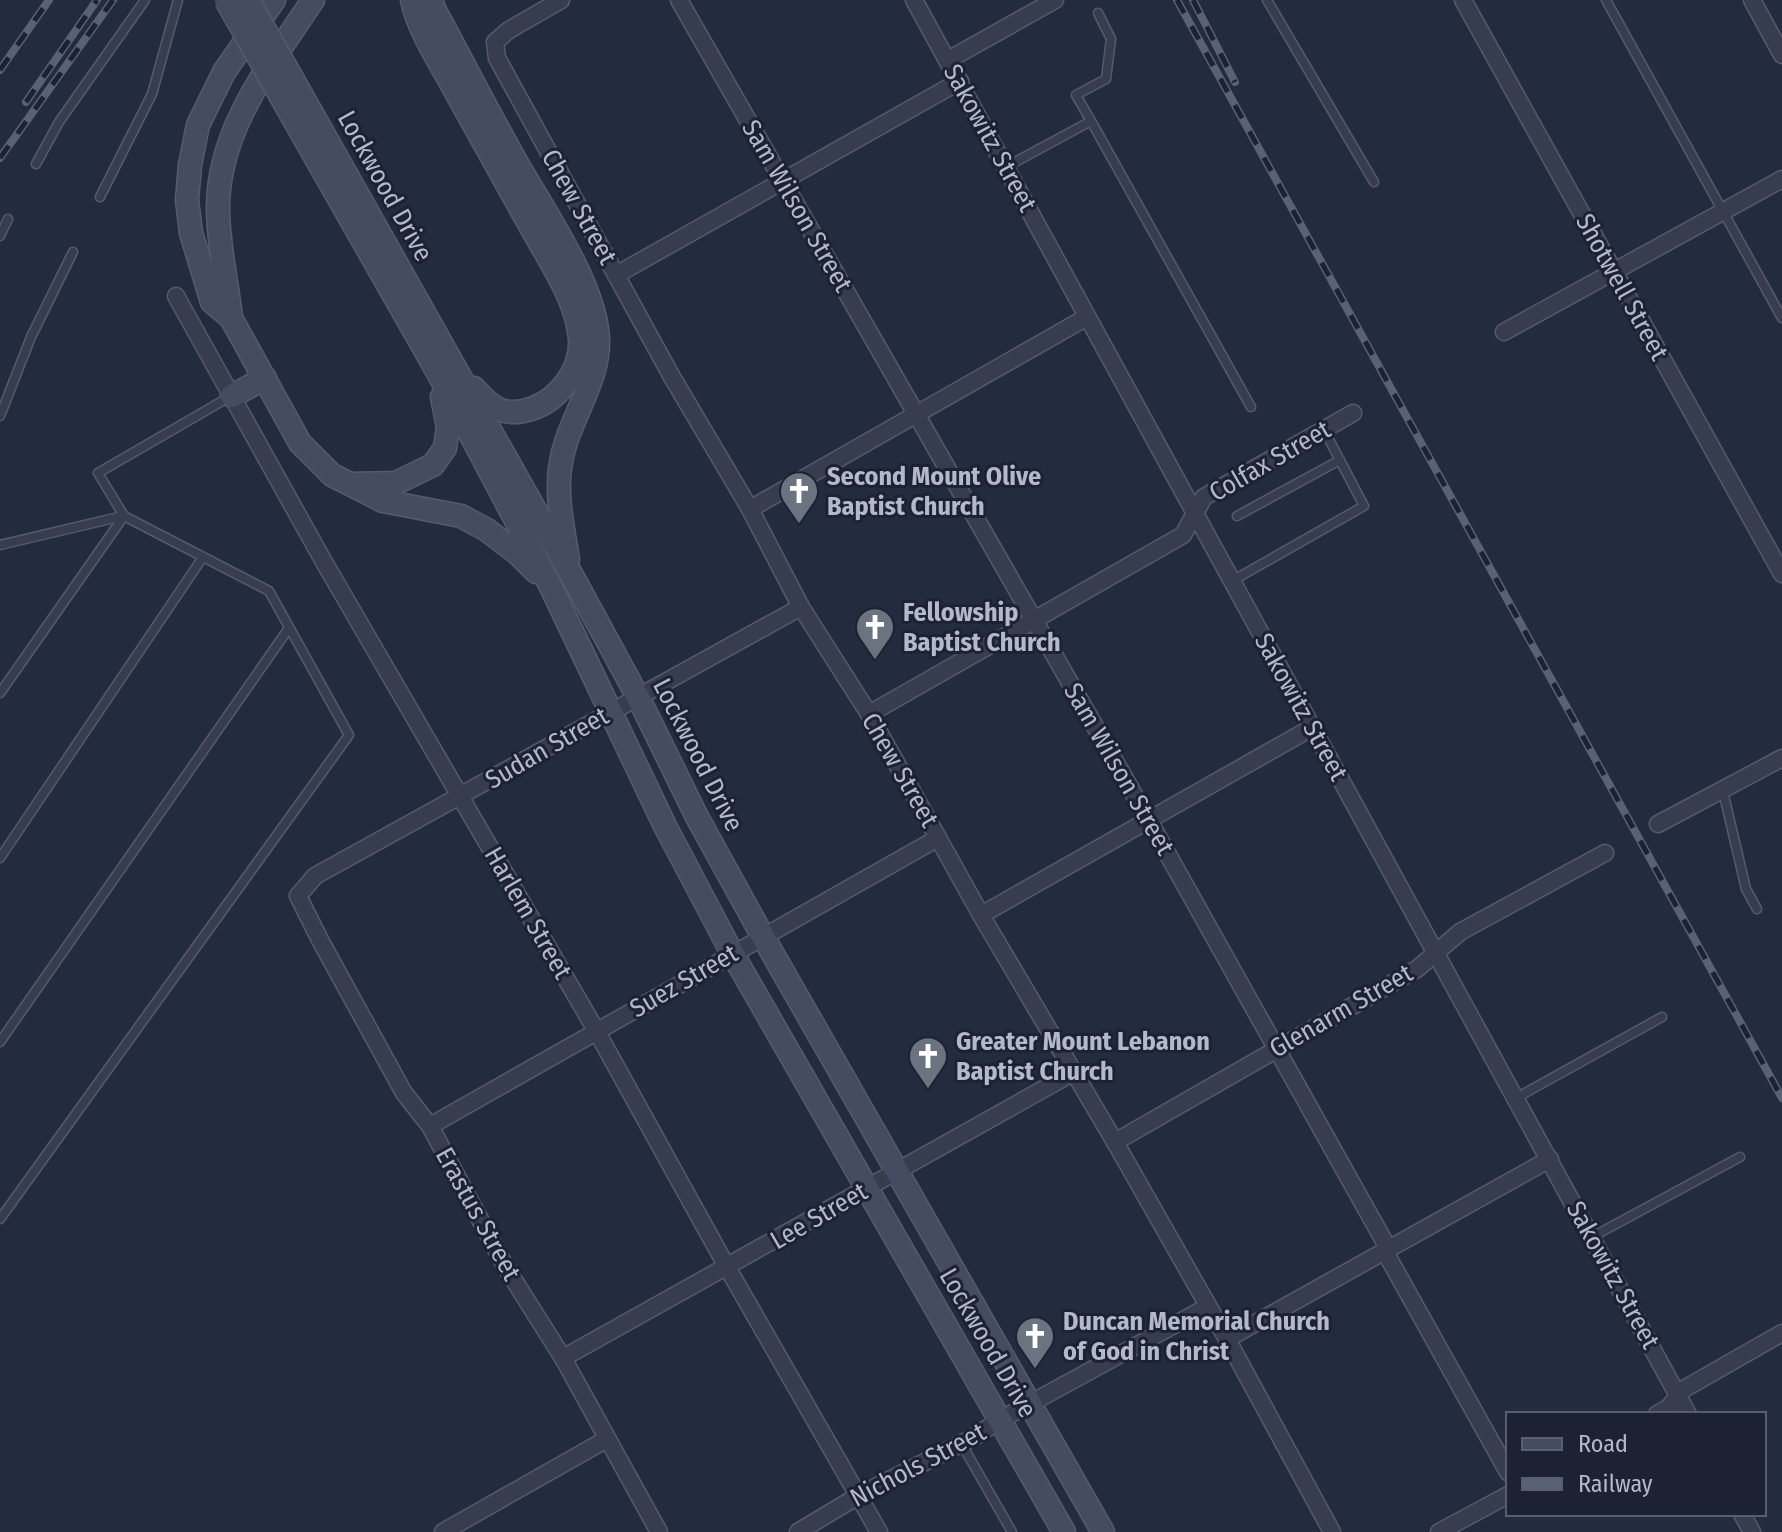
<svg xmlns="http://www.w3.org/2000/svg" width="1782" height="1532" font-family="'Fira Sans Condensed',sans-serif">
<rect width="100%" height="100%" fill="#232b3f"/>
<g fill="none" stroke-linecap="round" stroke-linejoin="round">
<defs>
<g id="service">
<path d="M1267,0L1374,182"/>
<path d="M1606,0L1782,318"/>
<path d="M1091,121L1076,95L1106,79L1111,39L1098,13"/>
<path d="M36,164L59,122L145,0"/>
<path d="M1006,167L1091,121L1251,407"/>
<path d="M100,197L152,94L178,0"/>
<path d="M0,236L8,219"/>
<path d="M0,416L31,337L73,252"/>
<path d="M1237,516L1340,460"/>
<path d="M0,545L123,516"/>
<path d="M1232,581L1364,506L1324,430"/>
<path d="M0,693L124,516"/>
<path d="M1723,791L1746,889L1757,909"/>
<path d="M0,858L203,557"/>
<path d="M0,1042L289,628"/>
<path d="M1516,1098L1662,1017"/>
<path d="M0,1219L349,735L269,591L124,516L98,473L231,396"/>
<path d="M1592,1237L1740,1157"/>
<path d="M961,1443L1012,1532"/>
</g>
<g id="minor">
<path d="M561,0L509,30L495,42L497,58L672,377L750,509L801,607L869,714L981,915L1115,1142L1227,1339L1332,1532"/>
<path d="M679,0L1148,819L1388,1248"/>
<path d="M914,0L1688,1414"/>
<path d="M1463,0L1782,574"/>
<path d="M1752,0L1782,55"/>
<path d="M948,60L1055,0"/>
<path d="M616,275L960,81"/>
<path d="M176,296L324,562L597,1032L727,1267L879,1532"/>
<path d="M1504,332L1782,179"/>
<path d="M750,509L1087,317"/>
<path d="M869,714L1183,535L1204,497L1353,413"/>
<path d="M1658,824L1782,758"/>
<path d="M981,915L1313,727"/>
<path d="M430,1126L938,838"/>
<path d="M1115,1142L1417,969L1460,932L1605,853"/>
<path d="M1384,1250L1508,1472"/>
<path d="M1227,1339L1550,1159"/>
<path d="M563,1358L1074,1072"/>
<path d="M1657,1414L1668,1408L1684,1389L1782,1333"/>
<path d="M1742,1514L1752,1532"/>
<path d="M443,1532L607,1439"/>
<path d="M659,1532L563,1358L505,1266L430,1126L404,1093L320,940L298,896L315,876L801,607"/>
<path d="M798,1532L858,1496L974,1437L1000,1420L1207,1307"/>
<path d="M1439,1532L1508,1495"/>
</g>
<g id="secondary">
<path d="M274,0L224,72L198,125L190,165L187,200L191,233L212,302L231,318L300,443L332,475L383,501L461,516L487,530L518,554L536,572"/>
<path d="M412,0C418,30 442,66 457,94C485,144 512,194 540,243C557,273 577,304 580,339C582,369 559,400 531,409C503,418 491,407 474,388"/>
<path d="M432,0L433,7C460,57 486,108 514,158C541,206 597,286 598,340C599,383 568,420 561,462C555,493 563,528 568,559"/>
<path d="M337,158L570,572L638,697L697,817L762,935L1103,1532"/>
<path d="M325,174L437,371L551,587L665,826L732,953L1064,1532"/>
<path d="M231,318C227,281 218,245 218,208C218,128 271,64 313,0"/>
<path d="M232,396L265,378"/>
<path d="M352,484L396,483L433,465L445,448L448,427L442,397"/>
</g>
</defs>
<!-- service casing -->
<use href="#service" stroke="#555b6d" stroke-width="11"/>
<!-- minor casing -->
<use href="#minor" stroke="#555b6d" stroke-width="19"/>
<!-- secondary casing -->
<use href="#secondary" stroke="#555b6d" stroke-width="25"/>
<!-- service -->
<use href="#service" stroke="#373d4f" stroke-width="8"/>
<!-- minor -->
<use href="#minor" stroke="#373d4f" stroke-width="16"/>
<!-- secondary -->
<use href="#secondary" stroke="#454c62" stroke-width="22"/>
<defs>
<g id="rail">
<path d="M1177,0L1782,1098"/>
<path d="M1193,0L1235,82"/>
<path d="M0,70L49,0"/>
<path d="M26,102L97,0"/>
<path d="M0,158L113,0"/>
</g>
</defs>
<!-- rail casing -->
<use href="#rail" stroke="#596176" stroke-width="8"/>
<!-- rail -->
<use href="#rail" stroke="#1c2234" stroke-width="5" stroke-dasharray="15" stroke-linecap="butt"/>
<defs>
<g id="secondary-bridge">
<path d="M226,0L325,174"/>
<path d="M248,0L337,158"/>
</g>
</defs>
<!-- secondary-bridge casing -->
<use href="#secondary-bridge" stroke="#555b6d" stroke-width="25" stroke-linecap="butt"/>
<!-- secondary-bridge -->
<use href="#secondary-bridge" stroke="#454c62" stroke-width="22"/>
</g>
<!-- icons -->
<defs>
<symbol id="church-pin" viewBox="-11 -11 22 30"><path d="M0 17L-7.5 6A9.5 9.5 0 1 1 7.5 6Z" fill="#6b7280" stroke="#1c2234"/><path d="M-1.2-6h2.4v3.5h3.3v2.4h-3.3V6h-2.4V-.1h-3.3v-2.4h3.3Z" fill="#fff"/></symbol>
</defs>
<g fill-rule="evenodd">
<use href="#church-pin" x="777" y="469" width="44" height="60"/>
<use href="#church-pin" x="853" y="605" width="44" height="60"/>
<use href="#church-pin" x="906" y="1034" width="44" height="60"/>
<use href="#church-pin" x="1013" y="1314" width="44" height="60"/>
</g>
<g text-anchor="middle" dominant-baseline="central" stroke-width="6" stroke-linejoin="round" paint-order="stroke">
<!-- street labels -->
<g font-size="26" fill="#b3b9ca" stroke="#1c2234">
<text transform="translate(990 138) rotate(61)">Sakowitz Street</text>
<text transform="translate(385 186) rotate(61)">Lockwood Drive</text>
<text transform="translate(797 206) rotate(60)">Sam Wilson Street</text>
<text transform="translate(579 207) rotate(61)">Chew Street</text>
<text transform="translate(1622 287) rotate(61)">Shotwell Street</text>
<text transform="translate(1270 461) rotate(-30)">Colfax Street</text>
<text transform="translate(1301 707) rotate(61)">Sakowitz Street</text>
<text transform="translate(547 748) rotate(-30)">Sudan Street</text>
<text transform="translate(698 755) rotate(63)">Lockwood Drive</text>
<text transform="translate(1119 769) rotate(60)">Sam Wilson Street</text>
<text transform="translate(900 770) rotate(60)">Chew Street</text>
<text transform="translate(528 913) rotate(60)">Harlem Street</text>
<text transform="translate(684 981) rotate(-30)">Suez Street</text>
<text transform="translate(1341 1011) rotate(-30)">Glenarm Street</text>
<text transform="translate(478 1214) rotate(61)">Erastus Street</text>
<text transform="translate(819 1216) rotate(-30)">Lee Street</text>
<text transform="translate(1613 1275) rotate(61)">Sakowitz Street</text>
<text transform="translate(988 1343) rotate(60)">Lockwood Drive</text>
<text transform="translate(918 1465) rotate(-28)">Nichols Street</text>
</g>
<!-- poi labels -->
<g font-size="26" font-weight="bold" fill="#b3b9ca" stroke="#1c2234" text-anchor="start">
<text x="827" y="476">Second Mount Olive<tspan x="827" dy="30">Baptist Church</tspan></text>
<text x="903" y="612">Fellowship<tspan x="903" dy="30">Baptist Church</tspan></text>
<text x="956" y="1041">Greater Mount Lebanon<tspan x="956" dy="30">Baptist Church</tspan></text>
<text x="1063" y="1321">Duncan Memorial Church<tspan x="1063" dy="30">of God in Christ</tspan></text>
</g>
</g>
<!-- legend -->
<rect x="1506" y="1412" width="260" height="104" fill="#1c2234" stroke="#585e70" stroke-width="2"/>
<rect x="1522" y="1438" width="40" height="12" fill="#454c62" stroke="#585e70" stroke-width="2"/>
<text x="1578" y="1452" font-size="24" fill="#b3b9ca">Road</text>
<rect x="1522" y="1478" width="40" height="12" fill="#596176" stroke="#585e70" stroke-width="2"/>
<text x="1578" y="1492" font-size="24" fill="#b3b9ca">Railway</text>
</svg>
